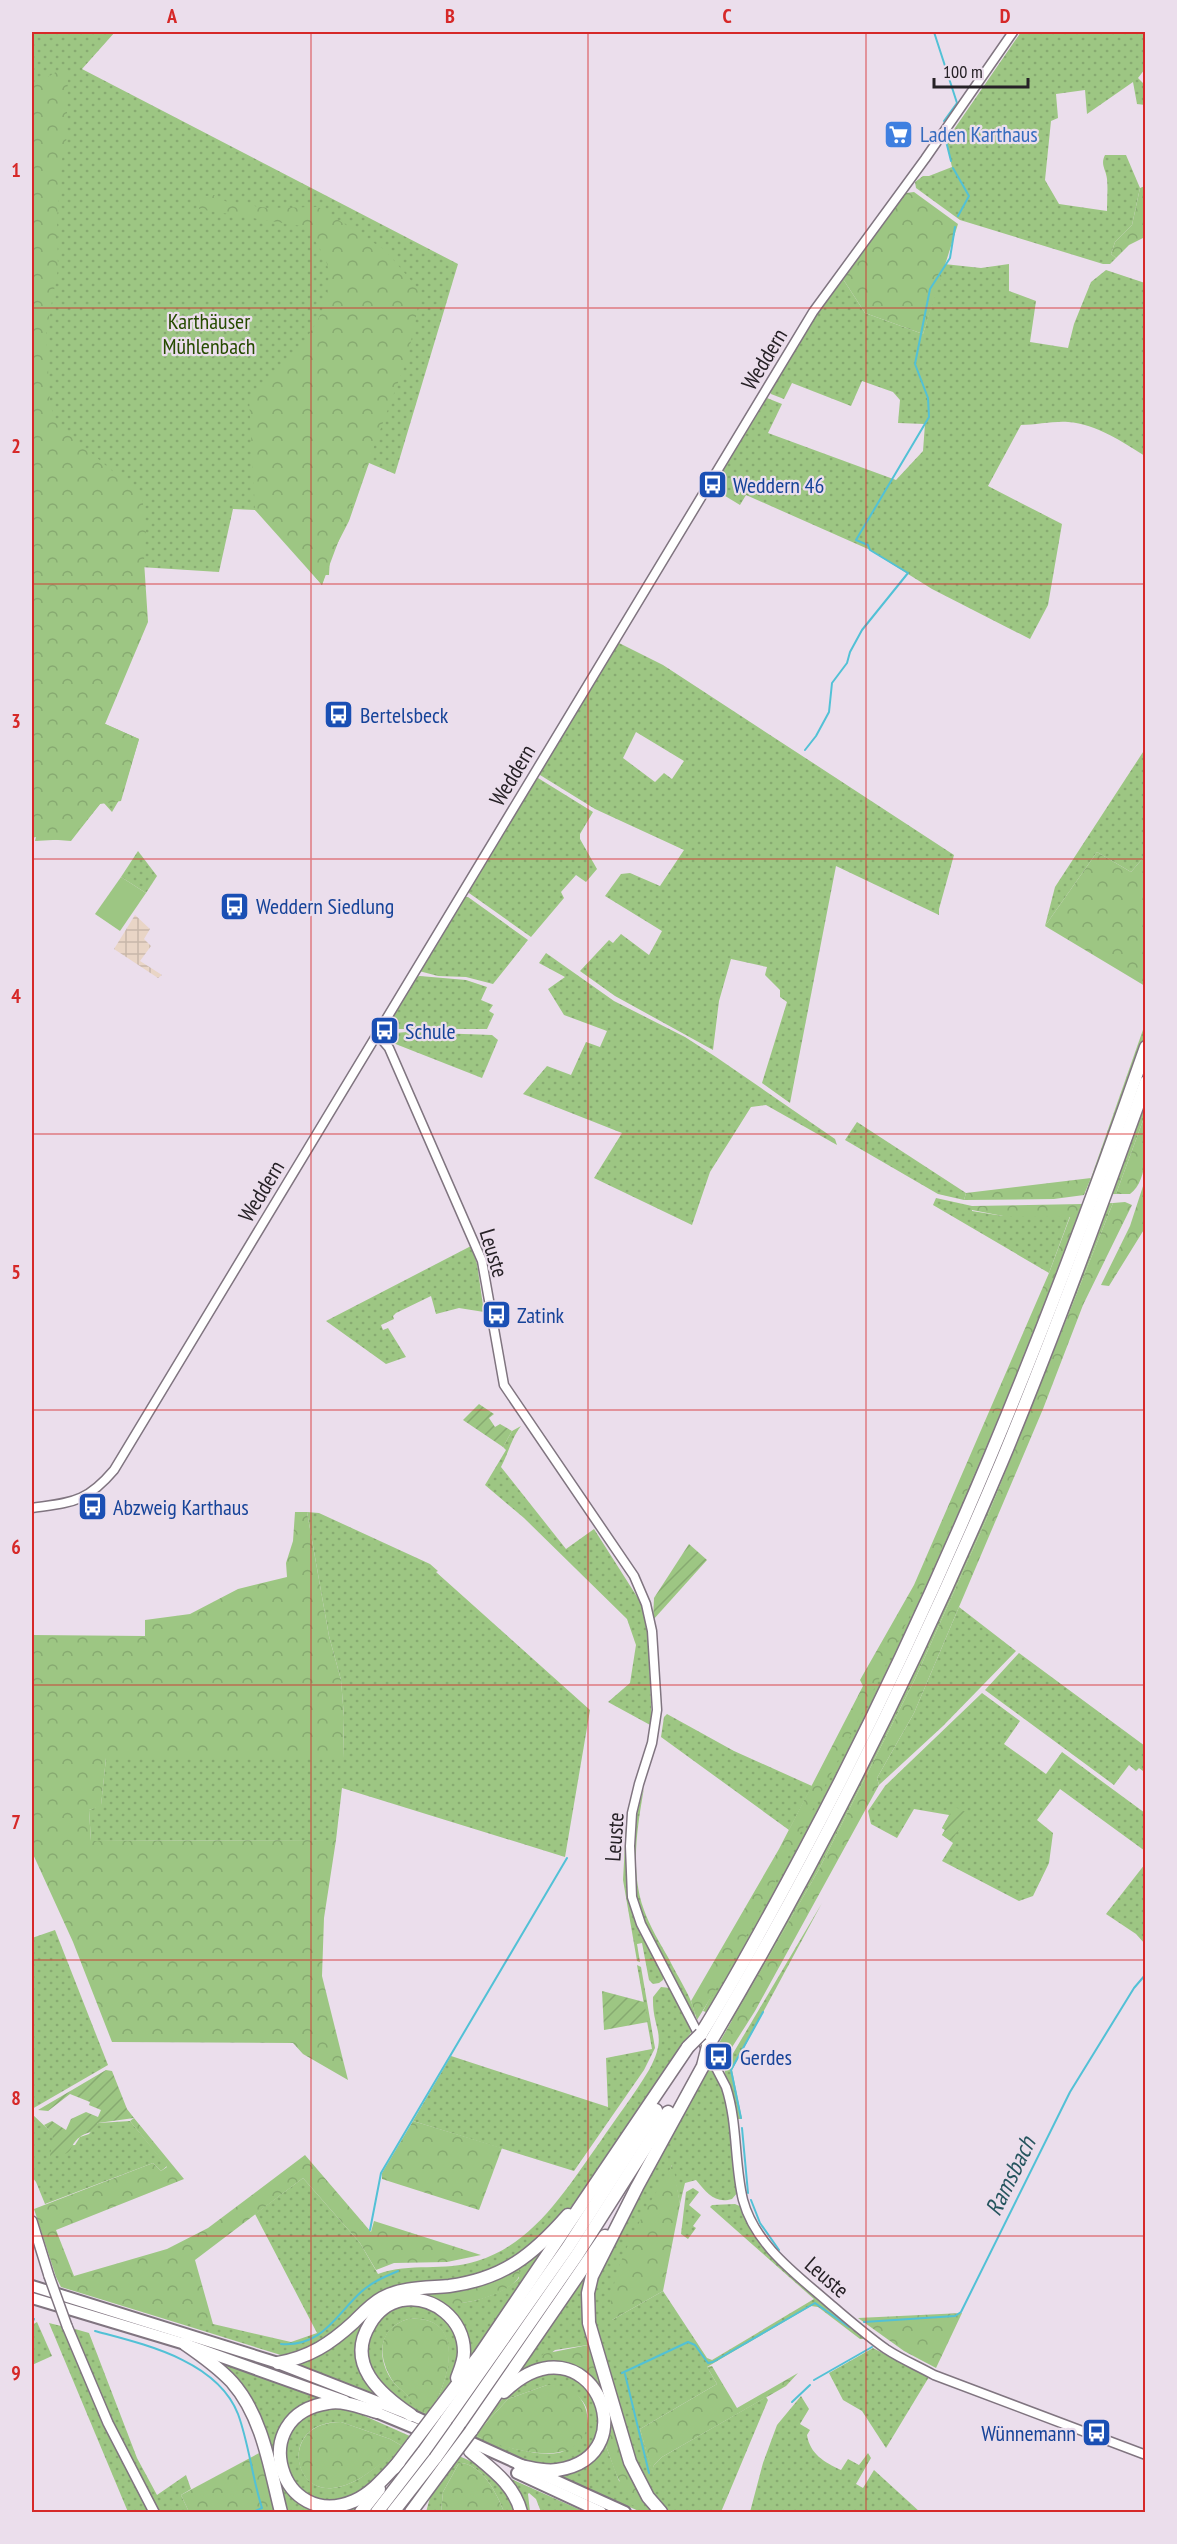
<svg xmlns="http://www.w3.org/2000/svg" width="1177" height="2544" font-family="'PT Sans Narrow',sans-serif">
<defs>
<pattern id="industrial-grid" width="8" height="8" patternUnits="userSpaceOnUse" patternTransform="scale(1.5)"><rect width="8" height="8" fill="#e9d5c6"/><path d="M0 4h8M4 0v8" fill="none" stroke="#c8b7aa"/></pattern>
<pattern id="grass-dots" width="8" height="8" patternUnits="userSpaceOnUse" patternTransform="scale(1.5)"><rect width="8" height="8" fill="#9dc683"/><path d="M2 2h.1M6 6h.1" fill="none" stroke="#87aa71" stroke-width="1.8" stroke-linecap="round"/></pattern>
<pattern id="forest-crowns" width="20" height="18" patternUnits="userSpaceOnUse" patternTransform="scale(1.5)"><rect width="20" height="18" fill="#9dc683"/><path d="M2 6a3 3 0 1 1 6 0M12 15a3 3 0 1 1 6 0" fill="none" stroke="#87aa71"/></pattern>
<pattern id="garden-furrows" width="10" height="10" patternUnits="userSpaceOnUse" patternTransform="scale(1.5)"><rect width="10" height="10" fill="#9dc683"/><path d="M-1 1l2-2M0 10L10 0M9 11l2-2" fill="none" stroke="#87aa71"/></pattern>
</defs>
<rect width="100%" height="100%" fill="#ebdeec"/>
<!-- industrial -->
<path fill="url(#industrial-grid)" d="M135,915L150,929L144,939L151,946L140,961L162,975L158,978L114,949Z"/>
<!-- grass -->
<g fill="url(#grass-dots)" fill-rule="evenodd">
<path d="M32,32H115L82,69L458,264L395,474L369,463L349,521L330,558L329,575H325L322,585L307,567L286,532L255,510L233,509L219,572L140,567L101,722L139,739L122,795L112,812L103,802L100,804L71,841L45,839L40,835L32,836Z"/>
<path d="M1021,32H1145V69L1138,78L1145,85V105L1137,104L1133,82L1087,114L1085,90L1056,94L1058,118L1051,121L1045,180L1059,204L1107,211C1107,200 1108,189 1107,179C1106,169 1100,165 1105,155H1126L1140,188L1132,225L1115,242L1111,254L1116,258L1110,264H1103L960,220L916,188L915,182L923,176H929L952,167L946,141Z"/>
<path d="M944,264L981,268L1009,264V291L1036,301L1030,342L1068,348L1074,324L1091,282L1106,270L1145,283V456C1122,442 1097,424 1068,422C1053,421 1036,425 1021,425L988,486L1062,524L1048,605L1030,639L932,589L868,549L746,495L740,505L712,488L767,398L782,404L768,433L896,480L923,451L925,424L898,423L900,400L893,392L862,381L851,406L792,383L784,399L771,394L769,390L816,315L843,279L865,313L923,334Z"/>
<path d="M617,642L663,665L954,855L939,909V915L836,866L790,1103L762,1083L787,1002L780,997V990L765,975L767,967L731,959L719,1001L713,1050L615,996L580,971L609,940L613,943L621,934L649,955L662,931L605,896L621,874L630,873L660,886L684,850L595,809L540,775L538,771ZM636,732L684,761L672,779L664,773L655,782L623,758Z"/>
<path d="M1145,749V765L1143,769L1146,771L1145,859L1143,858L1131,872L1097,852L1045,926L1055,887Z"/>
<path d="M538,778L593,812L580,834V839L597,869L586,882L576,875L561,892L564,898L531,937L469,893L468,888L534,780Z"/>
<path d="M138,851L157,876L146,893L121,877Z"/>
<path d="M463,897H468L528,940L493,984L466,977L438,976L419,971Z"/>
<path d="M546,953L614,1001L685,1037L716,1057L835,1139L837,1145L766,1105L751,1107L710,1172L692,1225L594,1178L622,1133L523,1094L547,1066L571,1075L586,1042L600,1047L607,1031L564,1015L548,989L565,977L539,963Z"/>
<path d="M420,976L466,980L487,987L481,1000L493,1005L489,1011L494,1014L487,1029H385L414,977Z"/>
<path d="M1145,1024V1115L1116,1194L1085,1195Z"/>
<path d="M407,1032L492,1035L498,1040L482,1078L393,1043L395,1033Z"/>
<path d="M857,1122L966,1193L964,1200L938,1194L845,1140Z"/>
<path d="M936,1198L972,1206V1211L1003,1216H1070L1049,1273L933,1205Z"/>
<path d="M1113,1203L986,1520L915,1679L818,1871L732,2021L703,2011C848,1749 981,1487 1082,1204Z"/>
<path d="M471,1246L477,1264L484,1312L459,1308L436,1314L431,1296L396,1313L393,1316L394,1319L381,1325L383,1330L388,1328L406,1357L386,1364L326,1321Z"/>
<path d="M521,1426C511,1439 509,1452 501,1467L566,1549L594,1529L643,1606L648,1632L652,1726L608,1702L630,1683L636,1645L627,1619L524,1518L485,1485L506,1450L503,1447L512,1431Z"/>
<path d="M307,1512L319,1513L430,1564L438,1571L436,1572L590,1710L565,1857L342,1788L336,1840L91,1841L89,1810L101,1805L106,1758H343L344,1717L341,1680L329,1636Z"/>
<path d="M959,1607L1016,1651L943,1726L879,1785L877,1778L914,1713Z"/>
<path d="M1019,1653L1145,1746V1768L1143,1771L1139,1768L1136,1771L1129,1765L1114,1785L985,1690Z"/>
<path d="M982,1693L1020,1721L1004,1744L1046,1774L1062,1752L1145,1813V1851L1060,1789L1037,1820L1053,1833L1049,1863L1033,1896L1019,1901L942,1861L953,1843L942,1835L945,1830L942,1828L949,1815L914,1809L897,1838L871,1824L868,1811L885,1786Z"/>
<path d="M667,1714L734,1751L812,1786L789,1830L661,1737L664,1717Z"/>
<path d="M644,1788C637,1828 630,1871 644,1910C650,1927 660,1943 669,1959C678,1978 695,2001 696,2021C651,1937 612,1888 644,1788Z"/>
<path d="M626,1826H628L626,1866L628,1892L664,1975L663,1980L659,1983L653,1984L649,1980L642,1943L637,1944L640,1962L637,1961L623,1880Z"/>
<path d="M1145,1864V1944L1136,1934L1106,1914Z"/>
<path d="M822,1903L732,2070L742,2119H738C735,2105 723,2078 725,2067Z"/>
<path d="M55,1930L108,2065L32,2109V1938Z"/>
<path d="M637,1965L641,1967L655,2048L644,2070L574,2171L413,2121L451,2056L608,2107L606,2058L652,2049Z"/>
<path d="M661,1987L670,1988L692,2031L618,2142L568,2211L527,2253L472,2279L410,2286L316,2349L284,2356L181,2324H213L291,2342L317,2333L255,2214L303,2178L360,2243L378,2274C410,2262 444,2272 477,2261C534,2244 567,2188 600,2142C616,2118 634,2095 649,2070C669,2033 652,2031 653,1997Z"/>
<path d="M709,2062L726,2097L738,2192L732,2199C715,2204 707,2193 696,2180L685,2183L680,2204L672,2165L612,2320L663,2291L707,2358L712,2360L814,2299L710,2207L712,2205L735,2204L742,2207L754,2232L865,2339H860L818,2307L811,2306L707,2367L717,2384L640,2429L652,2470L654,2465L662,2457L766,2397L768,2400L721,2512H666L654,2499L637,2467L592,2318L591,2305L597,2275Z"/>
<path d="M32,2114L52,2133L55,2146L75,2145L80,2137L89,2134L98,2123L130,2121L167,2166L161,2171L153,2163L45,2204L36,2182L32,2177Z"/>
<path d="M693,2188L699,2192L689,2205L701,2215L693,2226L696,2228L688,2239L681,2234L686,2192Z"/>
<path d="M549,2242L468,2362C466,2350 468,2338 462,2326C432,2268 343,2303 361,2367C364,2379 374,2388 379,2397L296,2365C306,2358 321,2355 332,2346C356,2329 372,2302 402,2295C419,2291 431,2299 447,2302C466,2307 506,2293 519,2278L518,2268Z"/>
<path d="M596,2256L585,2287L617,2426L612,2428L606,2446L619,2481L641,2491L657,2512H641L557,2475L577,2468L609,2418L607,2403L597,2385L598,2378L588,2345L555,2350L534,2367L513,2378Z"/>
<path d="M412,2304C452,2310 468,2341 453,2379C448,2393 435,2405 426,2417C413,2410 397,2402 386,2392C354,2360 365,2310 412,2304ZM408,2319C468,2313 450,2385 428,2414C417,2409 415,2405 408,2396C405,2391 398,2388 394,2383C376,2360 377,2328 408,2319Z"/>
<path d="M37,2322L52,2356L32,2365V2325Z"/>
<path d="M49,2323L61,2326L99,2414L150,2512H128Z"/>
<path d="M75,2329L89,2333L137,2458L157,2495L186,2475L191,2489L181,2495L189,2512H158L109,2418L72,2330Z"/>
<path d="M873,2348L929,2377L886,2448L862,2411L843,2400L829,2373Z"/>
<path d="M213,2357L322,2399L311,2404L275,2454C276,2476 286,2487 301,2502L365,2499L356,2512H286L263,2431Z"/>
<path d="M558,2372L586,2384L600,2409L598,2434L582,2456L551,2466L531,2463L473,2437C489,2414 507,2388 534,2376C541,2373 551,2373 558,2372ZM547,2385C580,2387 604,2414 575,2441C572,2444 568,2449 564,2451C547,2460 492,2444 475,2435L508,2399Z"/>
<path d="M801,2396L809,2409L800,2424L810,2430L807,2435C810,2454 824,2462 841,2470L848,2459L859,2465L868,2453L871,2458L856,2484L863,2488L874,2470L920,2512H750L763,2463L777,2425Z"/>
<path d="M335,2408L349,2409L412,2437C397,2457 381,2481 358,2494C289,2534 244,2417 335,2408ZM341,2422L390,2439L404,2447C397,2453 388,2457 381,2463C367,2474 352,2486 333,2488C291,2493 281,2421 341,2422Z"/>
<path d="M459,2456C490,2469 503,2482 518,2512H504C497,2494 482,2463 459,2463L443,2492L441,2512H426L431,2494Z"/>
<path d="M509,2478L585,2512H541L536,2499L529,2493L528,2494L530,2512H526Z"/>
</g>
<!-- forest -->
<g fill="url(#forest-crowns)">
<path d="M56,72H68L66,149H63L57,218L58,269L46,333L50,405L58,425L142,496L146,528L144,561L148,622L105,724L139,739L121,801L100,804L71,839L35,841L36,837L32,838V82L38,83Z"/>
<path d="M1145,186V237L1129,245L1116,258L1111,254L1115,242L1132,225L1140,188Z"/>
<path d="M914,192L958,224L923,334L865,313L843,279L906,193Z"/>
<path d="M214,195L227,202L268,208L318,207L385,250L421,292L408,356L322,585L255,510L249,397C285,363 335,323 328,268C326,255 313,239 307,227L199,209L200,197Z"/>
<path d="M1097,852L1131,872L1143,858L1145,859V986L1045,926Z"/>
<path d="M1145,1115C1146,1137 1150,1180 1130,1194H1116Z"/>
<path d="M1091,1178L1084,1195L1054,1199L964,1200L966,1193Z"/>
<path d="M1145,1180V1228L1109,1286L1101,1285L1130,1226Z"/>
<path d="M1113,1203L1125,1202L1132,1205L1083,1305L1043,1409L914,1713L877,1778L879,1785L755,2011L729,2052L725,2057L715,2053L719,2043L818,1871L915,1679L986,1520Z"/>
<path d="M1082,1204C1009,1408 919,1606 819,1797C780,1872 742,1949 697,2020L691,2001L779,1849L863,1686L860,1680L914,1585L1049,1273L1070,1217L1003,1216L972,1210V1206Z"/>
<path d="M295,1512H307L329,1636L341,1680L344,1717L343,1758H106L101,1806L89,1810L91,1841L336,1840L324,1918L322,1976L348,2080L303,2054L293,2043L112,2042L73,1942L32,1852V1635L145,1636V1620L190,1614L238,1589L287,1577L286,1563L293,1541Z"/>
<path d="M134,2118L184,2179L56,2230L74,2276L167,2249L208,2228L305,2155L371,2232L374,2221L481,2255L447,2262L394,2263L376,2270L360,2243L303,2178L195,2260L213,2324H181L61,2287L56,2277L34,2209L153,2163L161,2171L167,2167L130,2121Z"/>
<path d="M413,2121L502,2148L479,2210L382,2179V2173Z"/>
<path d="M673,2164L680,2204L663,2291L612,2320C603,2275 650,2203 673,2164Z"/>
<path d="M518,2268L520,2274C514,2293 466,2306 448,2303C437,2301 428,2295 416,2294Z"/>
<path d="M962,2313L936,2368L904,2351L858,2318Z"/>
<path d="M408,2319C469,2313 450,2385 428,2414C423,2412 415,2409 412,2404C410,2402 410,2398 408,2396C404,2391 398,2388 394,2383C378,2359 375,2329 408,2319Z"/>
<path d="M588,2345L598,2378L597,2385L582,2372L534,2367L543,2354Z"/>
<path d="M712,2366L737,2408L798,2373L786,2386L662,2457L654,2465L652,2472L640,2429L717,2384L707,2367Z"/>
<path d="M547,2385C555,2385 562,2385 569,2389C591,2400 595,2434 573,2447C550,2462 497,2447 475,2435L508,2399Z"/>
<path d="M341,2422L390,2439L404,2447C398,2453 389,2457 382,2463C367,2474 352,2486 333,2488C291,2493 281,2422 341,2422Z"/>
<path d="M617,2426L641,2491L644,2510L632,2505L616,2474L606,2446L612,2428Z"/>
<path d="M261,2452L279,2512H189L181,2495Z"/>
<path d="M459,2463C482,2463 497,2494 504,2512H441L443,2492Z"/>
</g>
<!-- garden -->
<g fill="url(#garden-furrows)">
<path d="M479,1404L494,1414L489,1418L495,1427L500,1424L512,1431L503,1447L463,1420Z"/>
<path d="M689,1544L707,1560L653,1620L654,1598Z"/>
<path d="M955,1807L970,1814L951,1841L942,1835L945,1830L942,1828Z"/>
<path d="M602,1991L644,2002L648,2022L604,2030Z"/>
<path d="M106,2070L112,2071L127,2109L134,2118L98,2123C92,2136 89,2130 80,2137C66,2147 78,2155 50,2156C52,2141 58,2139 44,2125L52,2121L66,2130L71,2119L86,2112L98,2117L101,2110L89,2105L90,2102L70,2094L48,2111L38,2110Z"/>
</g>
<!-- pitch -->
<path fill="#9dc683" d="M121,877L146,893L120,931L95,914Z"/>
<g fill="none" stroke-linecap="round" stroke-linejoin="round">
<!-- stream -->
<g stroke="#52c1d6" stroke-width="2">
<path d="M934,32L957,103L944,121"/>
<path d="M951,161L946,141L952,131"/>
<path d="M953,168L969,196L958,216"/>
<path d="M805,750L816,736L829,712L832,683L847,663L850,652L862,630L908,573L870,550L868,545L856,540L929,417L928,398L915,364L930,289L950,258L955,227"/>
<path d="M741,2118L731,2070L763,2012"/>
<path d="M742,2128L748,2193"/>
<path d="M751,2200L760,2223L779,2250"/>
<path d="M370,2230L381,2173L567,1858"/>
<path d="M864,2322L955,2316L961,2312L1070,2092L1134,1988L1146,1974"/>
<path d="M32,2323L34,2319"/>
<path d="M95,2331C143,2344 217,2360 238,2414C249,2444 252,2477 262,2508L253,2512"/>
<path d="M281,2344C322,2347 335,2316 361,2292C372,2282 384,2277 398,2271"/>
<path d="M622,2373L688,2342L695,2345L708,2363L713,2362L815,2303L849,2327"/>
<path d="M625,2374L649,2473"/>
<path d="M814,2380L872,2347"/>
<path d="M792,2402L810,2385"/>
</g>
<defs>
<g id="tertiary">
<path d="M377,1034L389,1048L482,1261L504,1385L634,1576L646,1604L652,1631L657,1710L652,1743L639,1784L632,1813L630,1846L632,1897L641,1924L726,2087C738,2124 734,2163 743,2200C755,2245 796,2274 829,2303C848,2319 866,2335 886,2349C901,2359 918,2366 934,2375L1146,2455"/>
<path d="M32,1508C72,1502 86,1503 114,1470L813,312L925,159L1013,32"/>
</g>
<g id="secondary">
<path d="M32,2221L49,2276"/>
<path d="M67,2326L108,2423L154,2512"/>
</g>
<g id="trunk">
<path d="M32,2286L278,2363L411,2415L625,2512"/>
<path d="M32,2298L185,2344L345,2401"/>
<path d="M371,2410L429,2434"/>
<path d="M517,2473L601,2512"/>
</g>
<g id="motorway">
<path d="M701,2034C738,1974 772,1911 805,1849C942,1592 1050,1322 1146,1047"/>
<path d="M708,2046C820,1858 917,1662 1002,1461C1054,1336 1100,1209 1146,1082"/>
<path d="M185,2344C201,2355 219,2368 232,2382C263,2417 270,2469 281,2512"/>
<path d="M278,2363C310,2357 330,2344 354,2322C362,2314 371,2304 382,2298C402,2287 426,2288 449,2286C503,2279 533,2255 568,2215"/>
<path d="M504,2392C588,2311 652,2456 557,2470C544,2472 532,2468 520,2466"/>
<path d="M377,2412C362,2408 344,2400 328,2403C245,2415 280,2533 354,2501C372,2493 385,2477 399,2462"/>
<path d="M435,2414L479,2356L688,2047"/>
<path d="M411,2415C380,2394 345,2364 370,2324C377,2312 388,2303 402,2300C433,2295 464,2319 464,2352C464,2361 460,2370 457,2378"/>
<path d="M446,2420L568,2247L656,2110"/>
<path d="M458,2426L577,2255L668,2112"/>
<path d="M471,2431L605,2236"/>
<path d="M470,2451C491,2469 514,2484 521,2512"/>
<path d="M394,2468L413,2443"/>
<path d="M361,2512L379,2489"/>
<path d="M377,2512L424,2451"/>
<path d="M393,2512L436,2457"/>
<path d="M411,2512L447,2463"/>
<path d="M661,2512L648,2497L630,2462L589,2323L588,2293L592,2276L637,2187L703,2066"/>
</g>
</defs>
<!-- tertiary casing -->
<use href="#tertiary" stroke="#807580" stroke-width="11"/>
<!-- secondary casing -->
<use href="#secondary" stroke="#807580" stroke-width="12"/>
<!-- trunk casing -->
<use href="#trunk" stroke="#807580" stroke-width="14"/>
<!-- motorway casing -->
<use href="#motorway" stroke="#807580" stroke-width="15"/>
<!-- tertiary -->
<use href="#tertiary" stroke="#fff" stroke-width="8"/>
<!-- secondary -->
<use href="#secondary" stroke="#fff" stroke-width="9"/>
<!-- trunk -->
<use href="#trunk" stroke="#fff" stroke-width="10"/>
<!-- motorway -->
<use href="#motorway" stroke="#fff" stroke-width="12"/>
<defs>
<path id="secondary-bridge" d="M49,2276L67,2326"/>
<g id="motorway-bridge">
<path d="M688,2047L701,2034"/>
<path d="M703,2066L708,2046"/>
<path d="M413,2443L435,2414"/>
<path d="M424,2451L446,2420"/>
<path d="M436,2457L458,2426"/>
<path d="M447,2463L471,2431"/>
</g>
</defs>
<!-- secondary-bridge casing -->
<use href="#secondary-bridge" stroke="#807580" stroke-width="12" stroke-linecap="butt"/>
<!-- motorway-bridge casing -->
<use href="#motorway-bridge" stroke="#807580" stroke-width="15" stroke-linecap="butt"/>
<!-- secondary-bridge -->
<use href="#secondary-bridge" stroke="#fff" stroke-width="9"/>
<!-- motorway-bridge -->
<use href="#motorway-bridge" stroke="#fff" stroke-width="12"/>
</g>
<!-- grid -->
<path fill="none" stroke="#d62828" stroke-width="1.5" stroke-opacity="0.55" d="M311,32V2512M588,32V2512M866,32V2512M32,308H1146M32,584H1146M32,859H1146M32,1134H1146M32,1410H1146M32,1685H1146M32,1960H1146M32,2236H1146"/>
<!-- icons -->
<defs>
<symbol id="supermarket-square" viewBox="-11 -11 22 22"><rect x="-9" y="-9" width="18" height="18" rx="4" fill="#3f7fe0" stroke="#ebdeec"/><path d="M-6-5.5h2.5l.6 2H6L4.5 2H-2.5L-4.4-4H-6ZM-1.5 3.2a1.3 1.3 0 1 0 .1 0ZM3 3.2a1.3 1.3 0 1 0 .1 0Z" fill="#fff"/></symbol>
<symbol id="bus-square" viewBox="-11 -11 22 22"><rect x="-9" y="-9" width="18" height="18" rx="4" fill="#1a4fb4" stroke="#ebdeec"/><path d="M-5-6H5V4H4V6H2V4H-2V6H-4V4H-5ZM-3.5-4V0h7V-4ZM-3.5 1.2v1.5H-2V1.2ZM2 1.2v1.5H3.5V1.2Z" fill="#fff"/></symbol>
</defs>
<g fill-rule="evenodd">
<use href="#supermarket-square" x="882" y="118" width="33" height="33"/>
<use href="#bus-square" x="696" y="468" width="33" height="33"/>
<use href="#bus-square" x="322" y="698" width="33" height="33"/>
<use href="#bus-square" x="218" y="890" width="33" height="33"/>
<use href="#bus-square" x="368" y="1014" width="33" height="33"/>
<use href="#bus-square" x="480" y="1298" width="33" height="33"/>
<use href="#bus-square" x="76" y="1490" width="33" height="33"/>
<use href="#bus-square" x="702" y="2040" width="33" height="33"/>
<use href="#bus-square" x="1080" y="2416" width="33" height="33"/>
</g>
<g text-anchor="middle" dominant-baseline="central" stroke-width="4.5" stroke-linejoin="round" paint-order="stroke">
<!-- shop labels -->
<g font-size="22" fill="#366cbe" stroke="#ebdeec" text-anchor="start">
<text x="920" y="134">Laden Karthaus</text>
</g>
<!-- park labels -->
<g font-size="22" fill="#264b00" stroke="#ebdeec">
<text x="209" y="321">Karthäuser<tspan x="209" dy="25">Mühlenbach</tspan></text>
</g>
<!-- street labels -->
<g font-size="22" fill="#262126" stroke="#ebdeec">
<text transform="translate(764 359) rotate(-59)">Weddern</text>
<text transform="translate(512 775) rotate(-59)">Weddern</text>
<text transform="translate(261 1191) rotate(-59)">Weddern</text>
<text transform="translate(494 1253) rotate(73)">Leuste</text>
<text transform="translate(614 1837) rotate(-86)">Leuste</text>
<text transform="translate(827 2277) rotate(41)">Leuste</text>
</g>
<!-- transit labels -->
<g font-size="22" fill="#164399" stroke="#ebdeec" text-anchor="start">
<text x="733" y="485">Weddern 46</text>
<text x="360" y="715">Bertelsbeck</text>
<text x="256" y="906">Weddern Siedlung</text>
<text x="405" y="1031">Schule</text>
<text x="517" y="1315">Zatink</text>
<text x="113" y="1507">Abzweig Karthaus</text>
<text x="740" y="2057">Gerdes</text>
<text x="1076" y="2433" text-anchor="end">Wünnemann</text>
</g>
<!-- water labels -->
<g font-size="24" font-style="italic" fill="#26555f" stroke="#ebdeec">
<text transform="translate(1010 2176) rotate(-64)">Ramsbach</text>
</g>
</g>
<!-- border -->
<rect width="1177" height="2544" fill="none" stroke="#ebdeec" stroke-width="66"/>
<!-- scale -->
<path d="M934 78v9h94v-9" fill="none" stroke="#262126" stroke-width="3"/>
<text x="943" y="78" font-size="18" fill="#262126" stroke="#ebdeec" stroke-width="4.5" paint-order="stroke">100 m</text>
<rect x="33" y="33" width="1111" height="2478" fill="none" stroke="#d62828" stroke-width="2"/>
<g font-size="20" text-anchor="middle" font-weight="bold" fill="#d62828">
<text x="172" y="23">A</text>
<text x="450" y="23">B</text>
<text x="727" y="23">C</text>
<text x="1005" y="23">D</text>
<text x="16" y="177">1</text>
<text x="16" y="453">2</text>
<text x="16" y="728">3</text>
<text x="16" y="1003">4</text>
<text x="16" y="1279">5</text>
<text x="16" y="1554">6</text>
<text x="16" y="1829">7</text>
<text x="16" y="2105">8</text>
<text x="16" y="2380">9</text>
</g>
</svg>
